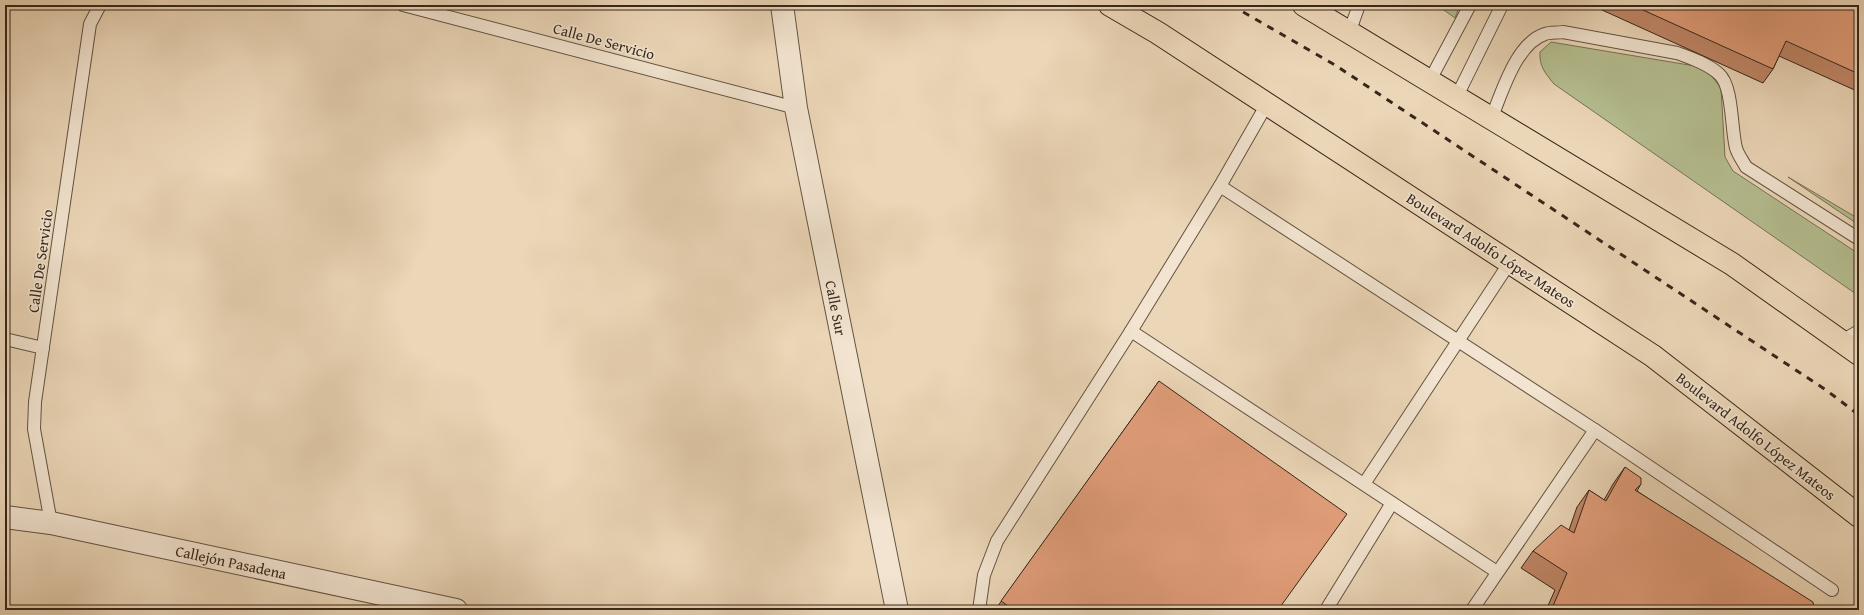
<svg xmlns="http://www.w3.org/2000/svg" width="1864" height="615" font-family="'Gentium Book Plus',serif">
<rect width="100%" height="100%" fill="#ebd6b7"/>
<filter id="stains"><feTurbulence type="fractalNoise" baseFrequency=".005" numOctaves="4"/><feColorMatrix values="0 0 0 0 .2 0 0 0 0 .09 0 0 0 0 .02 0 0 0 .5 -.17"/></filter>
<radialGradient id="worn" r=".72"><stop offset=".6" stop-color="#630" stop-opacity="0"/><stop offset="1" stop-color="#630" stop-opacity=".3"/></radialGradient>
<!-- green -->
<g fill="#b5be90" stroke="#767256">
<path d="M1437,5H1460L1455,18Z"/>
<path d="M1551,42L1695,66L1710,74L1721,88L1725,157L1733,171L1859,254V296L1554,84C1545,73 1539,66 1540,52Z"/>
<path d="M1788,177L1859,219V225Z"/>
</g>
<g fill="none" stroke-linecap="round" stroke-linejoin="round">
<defs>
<g id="lane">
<path d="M403,5L796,108"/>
<path d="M1349,33L1359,5"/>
<path d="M1429,82L1470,5"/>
<path d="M1456,98L1502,5"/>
<path d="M1267,104L1220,186L1131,331L1497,572"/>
<path d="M1491,119C1502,93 1516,43 1545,34C1550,32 1558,33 1563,32L1677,53C1691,58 1708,64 1719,74C1733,86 1731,129 1736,148C1738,155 1743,161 1746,167L1859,239"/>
<path d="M1220,186L1595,430L1472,610"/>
<path d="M5,339L43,348"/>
<path d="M1842,341L1859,331"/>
<path d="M1595,430L1832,590"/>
<path d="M1364,484L1510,262"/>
<path d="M51,523L34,429L35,402L90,24L100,5"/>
<path d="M979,610L984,575L997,541L1131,331"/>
<path d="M1326,610L1392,503"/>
</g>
<g id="street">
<path d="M782,5L796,108L897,610"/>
<path d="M5,517L51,523L456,610"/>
</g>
<g id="primary">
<path d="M1110,5L1158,33L1653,356L1859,516"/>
<path d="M1304,5L1732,264L1859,354"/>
</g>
</defs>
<!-- lane casing -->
<use href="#lane" stroke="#635342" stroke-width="14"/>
<!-- street casing -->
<use href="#street" stroke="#635342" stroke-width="24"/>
<!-- primary casing -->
<use href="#primary" stroke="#36271b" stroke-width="24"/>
<!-- lane -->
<use href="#lane" stroke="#f2e4d0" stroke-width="12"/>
<!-- street -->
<use href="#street" stroke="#f2e4d0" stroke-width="22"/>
<!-- primary -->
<use href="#primary" stroke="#ebd6b7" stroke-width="22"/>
<!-- rail -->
<path stroke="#36271b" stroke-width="3" stroke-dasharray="7 7" stroke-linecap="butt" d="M1231,5L1335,65L1826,390L1859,415"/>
</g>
<!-- wall -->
<g fill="#c18768" stroke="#36271b">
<path d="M1591,5H1859V92L1779,56L1773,69L1763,83Z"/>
<path d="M1159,381L1278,610H995Z"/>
<path d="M1625,467L1641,484L1637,491L1816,610H1546L1555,590L1521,568L1533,551L1569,530L1577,507L1589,490L1604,500L1613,484Z"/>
</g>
<!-- building -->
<g fill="#e09d79" stroke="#36271b">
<path d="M1632,5H1859V74L1786,41L1773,69Z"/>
<path d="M1159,381L1347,514L1278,610H1014L1001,601Z"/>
<path d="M1625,467L1641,478V484L1635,490L1813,602L1814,609L1816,610H1559L1553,606L1567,573L1533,551L1561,525L1574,533L1589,490L1606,501Z"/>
</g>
<g text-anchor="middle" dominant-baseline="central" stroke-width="3.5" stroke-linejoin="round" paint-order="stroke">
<!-- street labels -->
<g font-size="15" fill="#36271b" stroke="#f2e4d0">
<text transform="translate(604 41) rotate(15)">Calle De Servicio</text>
<text transform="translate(1491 250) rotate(33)">Boulevard Adolfo López Mateos</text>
<text transform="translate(40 261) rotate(-82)">Calle De Servicio</text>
<text transform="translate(836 308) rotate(79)">Calle Sur</text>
<text transform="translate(1756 436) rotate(38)">Boulevard Adolfo López Mateos</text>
<text transform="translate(231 562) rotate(12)">Callejón Pasadena</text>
</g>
</g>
<!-- margin -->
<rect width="1864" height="615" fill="none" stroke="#ebd6b7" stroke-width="20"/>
<rect x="6" y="6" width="1852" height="603" fill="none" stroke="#36271b" stroke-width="2"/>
<rect x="10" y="10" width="1844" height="595" fill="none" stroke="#36271b"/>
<rect width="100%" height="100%" filter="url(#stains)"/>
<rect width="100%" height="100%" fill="url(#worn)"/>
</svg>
